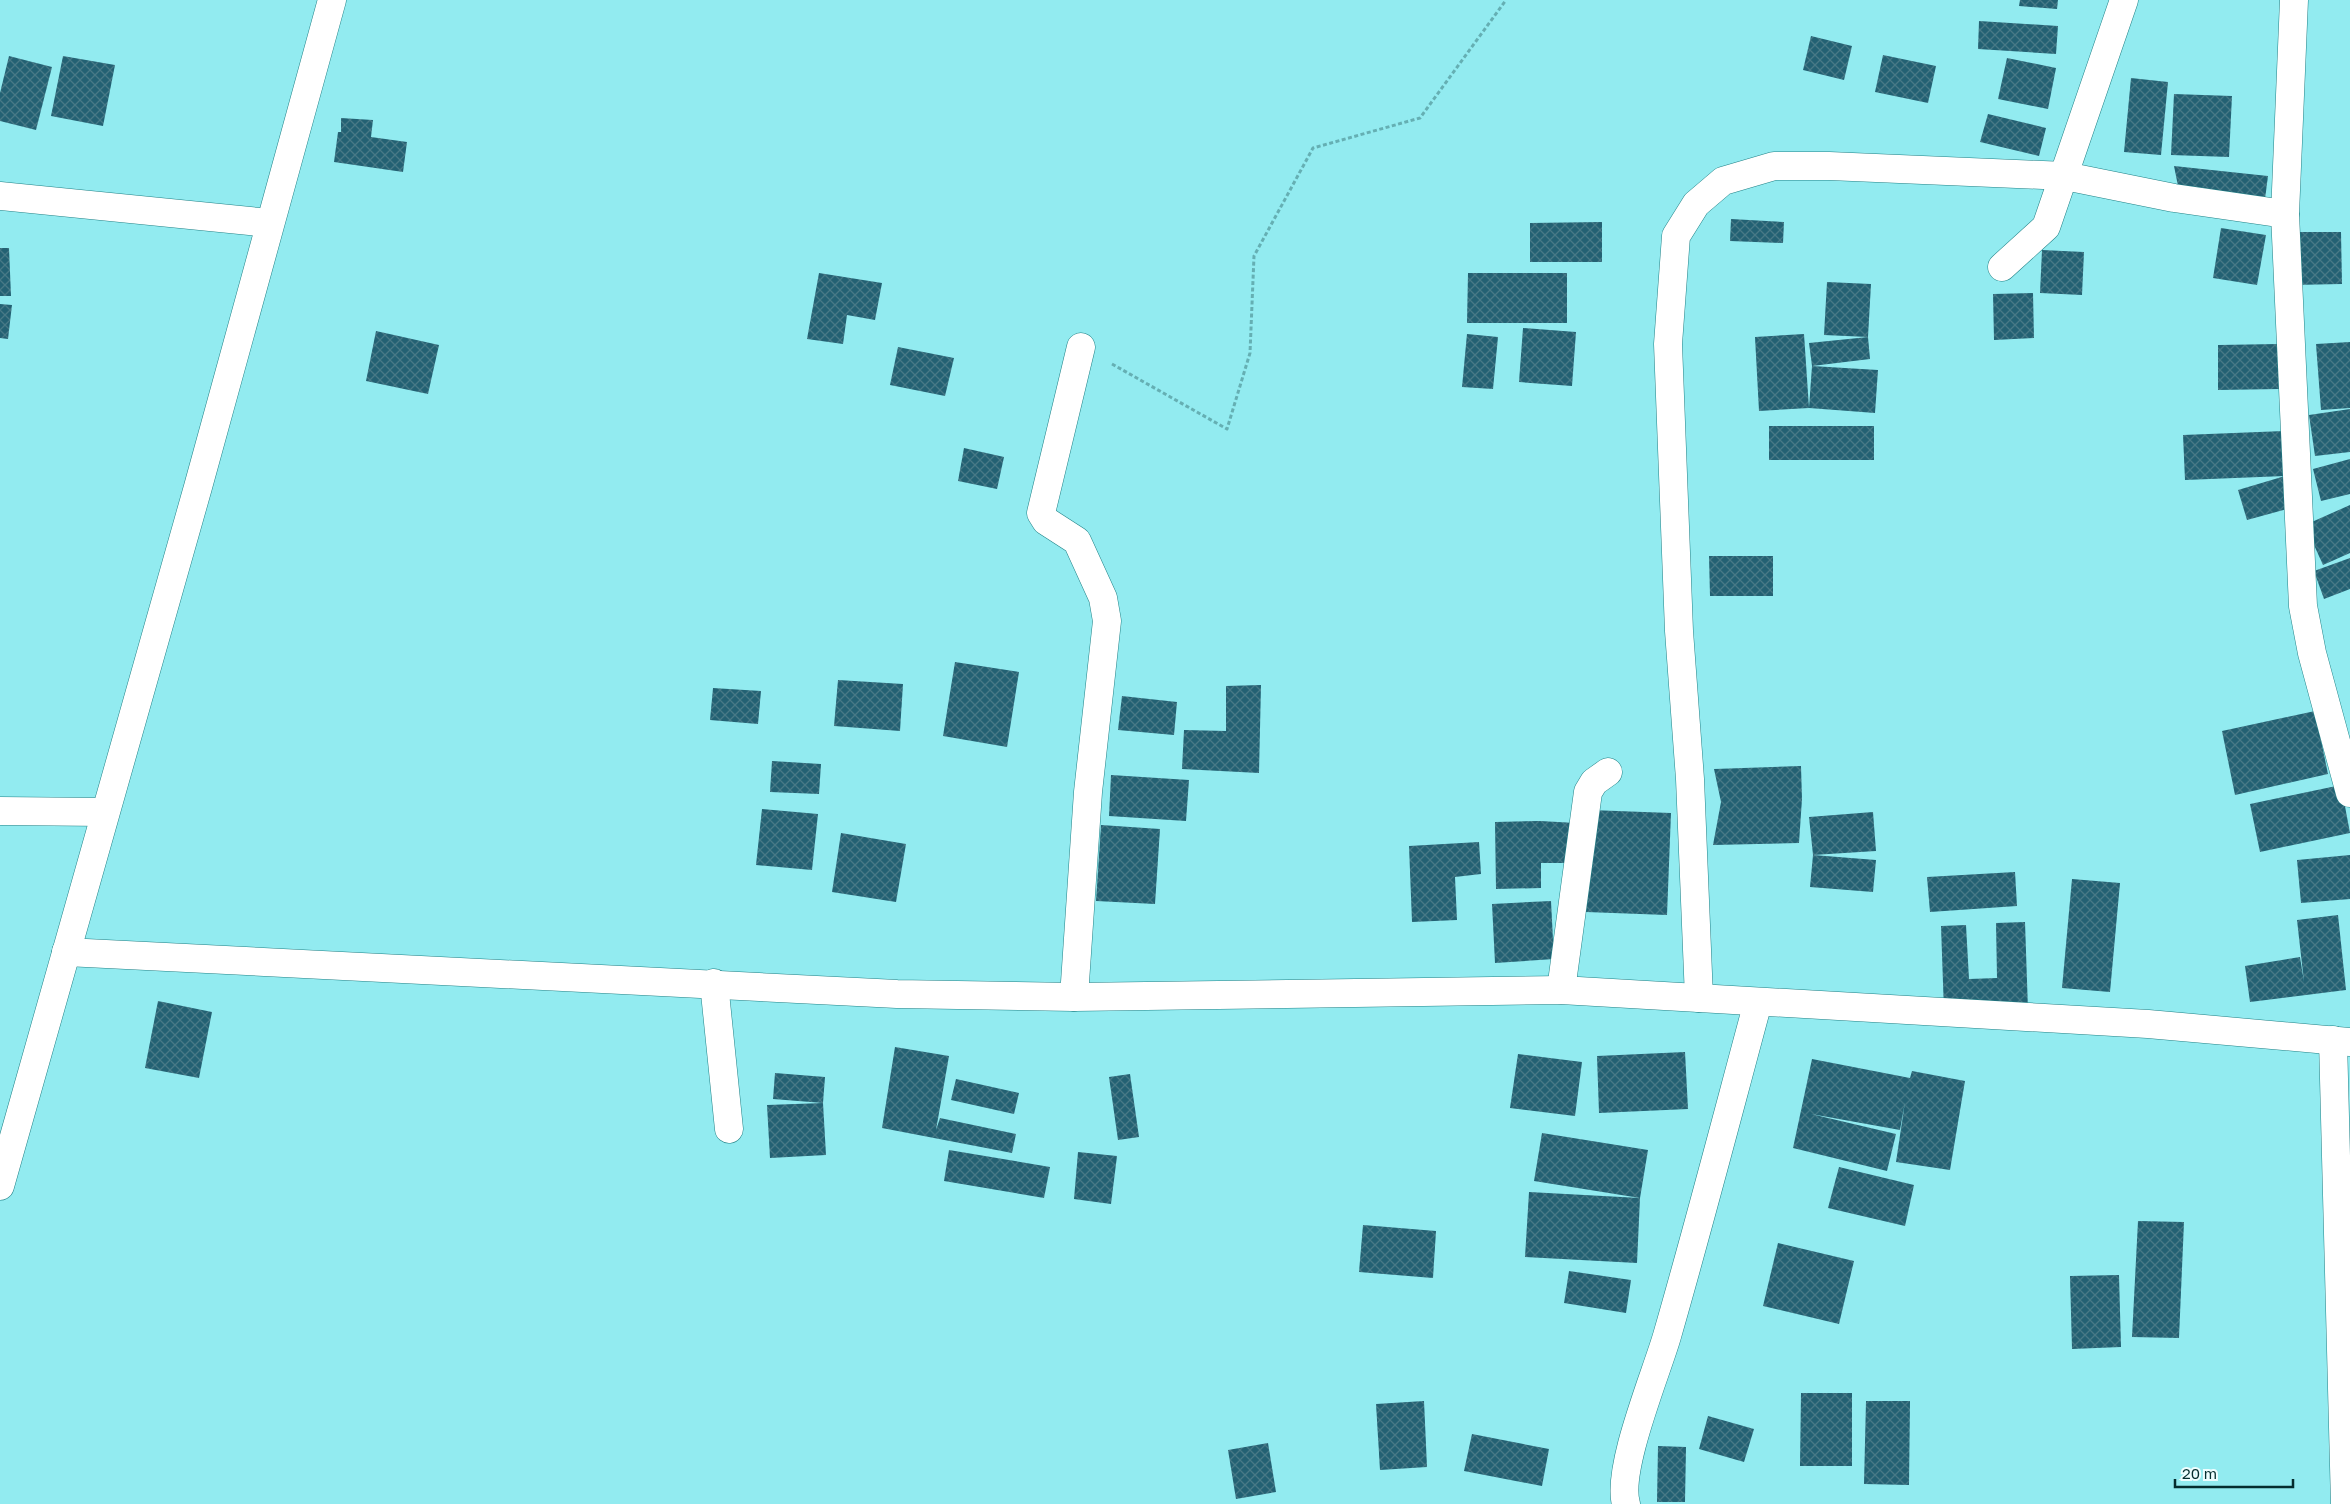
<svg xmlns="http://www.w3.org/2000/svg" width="2350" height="1504" font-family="'Golos Text',sans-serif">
<defs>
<pattern id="building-cross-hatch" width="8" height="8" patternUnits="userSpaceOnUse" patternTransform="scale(1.25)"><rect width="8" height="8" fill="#236173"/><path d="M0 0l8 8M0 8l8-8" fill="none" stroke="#477986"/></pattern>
</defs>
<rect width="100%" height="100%" fill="#92ebf0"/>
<!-- building -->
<g fill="url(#building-cross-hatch)">
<path d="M2020,0H2058L2057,9L2019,6Z"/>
<path d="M1979,21L2058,26L2056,54L1978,49Z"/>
<path d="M1811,36L1852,46L1844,80L1803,70Z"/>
<path d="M1883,55L1936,66L1928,103L1875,92Z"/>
<path d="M9,56L52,67L36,130L0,121V93Z"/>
<path d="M63,56L115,65L103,126L51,116Z"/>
<path d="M2007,58L2056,68L2048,109L1998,99Z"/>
<path d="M2131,78L2168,82L2161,155L2124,152Z"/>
<path d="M2174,94L2232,96L2229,157L2171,155Z"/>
<path d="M1988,114L2046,128L2039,156L1980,142Z"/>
<path d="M341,118L373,120L371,137L407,142L403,172L334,162L338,132H341Z"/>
<path d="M2174,166L2268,176L2265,199L2178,186Z"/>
<path d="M1731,219L1784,222L1783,243L1730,241Z"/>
<path d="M1602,222V262H1530V223Z"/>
<path d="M2221,228L2266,235L2257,285L2213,278Z"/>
<path d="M2292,232H2341L2342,284L2293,285Z"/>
<path d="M0,248H9L11,296H0Z"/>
<path d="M2042,250L2084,252L2082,295L2040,293Z"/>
<path d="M819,273L882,283L875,320L847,315L843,344L807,339Z"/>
<path d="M1468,273H1567V323H1467Z"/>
<path d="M1827,282L1871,284L1868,337L1870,359L1812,366L1809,343L1868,337L1824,335Z"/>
<path d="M2033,293L2034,338L1994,340L1993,294Z"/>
<path d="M0,304L12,305L8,339L0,338Z"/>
<path d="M1523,328L1576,332L1572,386L1519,382Z"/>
<path d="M376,331L439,345L428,394L366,381Z"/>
<path d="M1467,334L1498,337L1493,389L1462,387Z"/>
<path d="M1804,334L1809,408L1759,411L1755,337Z"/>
<path d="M2350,342V408L2321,410L2316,344Z"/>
<path d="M2278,344L2279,389L2218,390V345Z"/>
<path d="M898,347L954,358L945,396L890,385Z"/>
<path d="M1812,366L1878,370L1875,413L1809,408Z"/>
<path d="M2350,409V452L2315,456L2309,415Z"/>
<rect x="1769" y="426" width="105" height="34"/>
<path d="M2284,431L2285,476L2185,480L2183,435Z"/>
<path d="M964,448L1004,457L997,489L958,481Z"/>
<path d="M2350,459V494L2321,501L2313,469Z"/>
<path d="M2285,476L2294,507L2247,520L2238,490Z"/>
<path d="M2350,505V553L2323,565L2305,525Z"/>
<path d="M1709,556H1773V596H1710Z"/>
<path d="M2350,558V589L2324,599L2314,571Z"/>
<path d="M955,662L1019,672L1007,747L943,736Z"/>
<path d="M838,680L903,684L900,731L834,726Z"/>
<path d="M1261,685L1259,773L1182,769L1184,730L1226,731V686Z"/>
<path d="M713,688L761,691L758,724L710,720Z"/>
<path d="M1122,696L1177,702L1174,735L1118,730Z"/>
<path d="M2315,711L2328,774L2235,795L2222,731Z"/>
<path d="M772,761L821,764L819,794L770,792Z"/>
<path d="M1801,766L1802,799L1799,843L1713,845L1721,802L1714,769Z"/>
<path d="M1111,775L1189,780L1186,821L1109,816Z"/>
<path d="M2341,785L2350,833L2260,852L2250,804Z"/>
<path d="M762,809L818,814L812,870L756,865Z"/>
<path d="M1590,810L1671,813L1667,915L1586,912Z"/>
<path d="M1873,812L1876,851L1813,855L1876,860L1873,892L1810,887L1813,855L1809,817Z"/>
<path d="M1540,821L1576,823L1575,863H1541V888L1496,889L1495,822Z"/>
<path d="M1101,825L1160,829L1155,904L1096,901Z"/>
<path d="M841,833L906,844L896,902L832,892Z"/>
<path d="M1479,842L1481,874L1455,877L1457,920L1412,922L1409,846Z"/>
<path d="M2350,855V899L2301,903L2297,860Z"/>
<path d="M2015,872L2017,906L1930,912L1927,877Z"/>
<path d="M2072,879L2120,883L2110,992L2062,988Z"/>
<path d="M1551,901L1554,959L1495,963L1492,904Z"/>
<path d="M2338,915L2346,990L2250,1002L2245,966L2300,957L2304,982L2297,920Z"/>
<path d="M2025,922L2028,1010L1944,1012L1941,926L1966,925L1969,979L1997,978L1996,923Z"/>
<path d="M158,1001L212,1012L199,1078L145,1068Z"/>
<path d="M895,1047L949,1056L936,1130L940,1118L1016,1134L1012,1153L882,1128Z"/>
<path d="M1685,1052L1688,1109L1599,1113L1597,1056Z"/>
<path d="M1518,1054L1582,1062L1575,1116L1510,1108Z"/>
<path d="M1812,1059L1910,1078L1912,1071L1965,1081L1950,1170L1896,1162L1905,1102L1900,1130L1811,1114L1896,1134L1887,1171L1793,1148Z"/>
<path d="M775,1073L825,1077L823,1103L773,1099Z"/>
<path d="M1130,1074L1139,1137L1118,1140L1109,1077Z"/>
<path d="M956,1079L1019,1093L1014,1114L951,1100Z"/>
<path d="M823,1103L826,1155L770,1158L767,1105Z"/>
<path d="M1542,1133L1648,1150L1640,1198L1637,1263L1525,1257L1529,1192L1640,1198L1534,1181Z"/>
<path d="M949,1150L1050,1167L1044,1198L944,1181Z"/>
<path d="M1078,1152L1117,1156L1111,1204L1074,1199Z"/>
<path d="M1839,1167L1914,1185L1905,1226L1828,1208Z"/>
<path d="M2138,1221L2184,1222L2179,1338L2132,1337Z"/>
<path d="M1363,1225L1436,1231L1433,1278L1359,1272Z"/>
<path d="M1778,1243L1854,1261L1839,1324L1763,1306Z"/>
<path d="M1569,1271L1631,1280L1626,1313L1564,1303Z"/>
<path d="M2119,1275L2121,1347L2072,1349L2070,1276Z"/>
<path d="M1801,1393H1852V1466H1800Z"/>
<path d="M1424,1401L1427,1467L1380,1470L1376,1404Z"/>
<path d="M1866,1401H1910L1909,1485L1864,1484Z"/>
<path d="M1708,1416L1754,1429L1744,1462L1699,1449Z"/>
<path d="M1472,1434L1549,1449L1542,1486L1464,1471Z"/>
<path d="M1268,1443L1276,1492L1236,1499L1228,1450Z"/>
<path d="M1658,1446L1686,1447L1685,1502H1657Z"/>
</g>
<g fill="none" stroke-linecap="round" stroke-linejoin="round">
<defs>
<g id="minor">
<path d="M2294,0L2285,214L2303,606L2312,653L2350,793"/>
<path d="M0,196L269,223"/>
<path d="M2002,267L2046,227L2124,0"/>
<path d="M1081,347L1041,513L1046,521L1077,541L1103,598L1107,621L1088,792L1074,997L1561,990L2148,1024L2350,1042"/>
<path d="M0,811L105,812"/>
<path d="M66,952L897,994L1074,997"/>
<path d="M714,983L729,1129"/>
<path d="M1561,990L1588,792L1594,782L1608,772"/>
<path d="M1699,998L1690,779L1679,631L1668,344L1676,236L1696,204L1723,181L1774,166H1829L2065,176L2174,198L2285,214"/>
<path d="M2333,1040L2345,1504"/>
<path d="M0,1186L198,487L332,0"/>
<path d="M1626,1504C1616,1469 1656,1374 1667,1336C1699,1225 1728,1113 1758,1002"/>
</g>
</defs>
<!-- minor casing -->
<use href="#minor" stroke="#218287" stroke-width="29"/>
<!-- path -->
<path stroke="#65afb3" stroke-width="3" stroke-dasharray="4 2.5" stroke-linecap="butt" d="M1112,364L1227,429L1250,353L1254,256L1313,148L1420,118L1506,0"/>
<!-- minor -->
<use href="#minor" stroke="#fff" stroke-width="28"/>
</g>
<!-- scale -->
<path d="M2175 1479v8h118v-8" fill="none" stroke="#042d2f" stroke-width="2.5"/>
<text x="2182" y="1479" font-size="15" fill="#042d2f" stroke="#eefeff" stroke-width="4" paint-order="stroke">20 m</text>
</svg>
